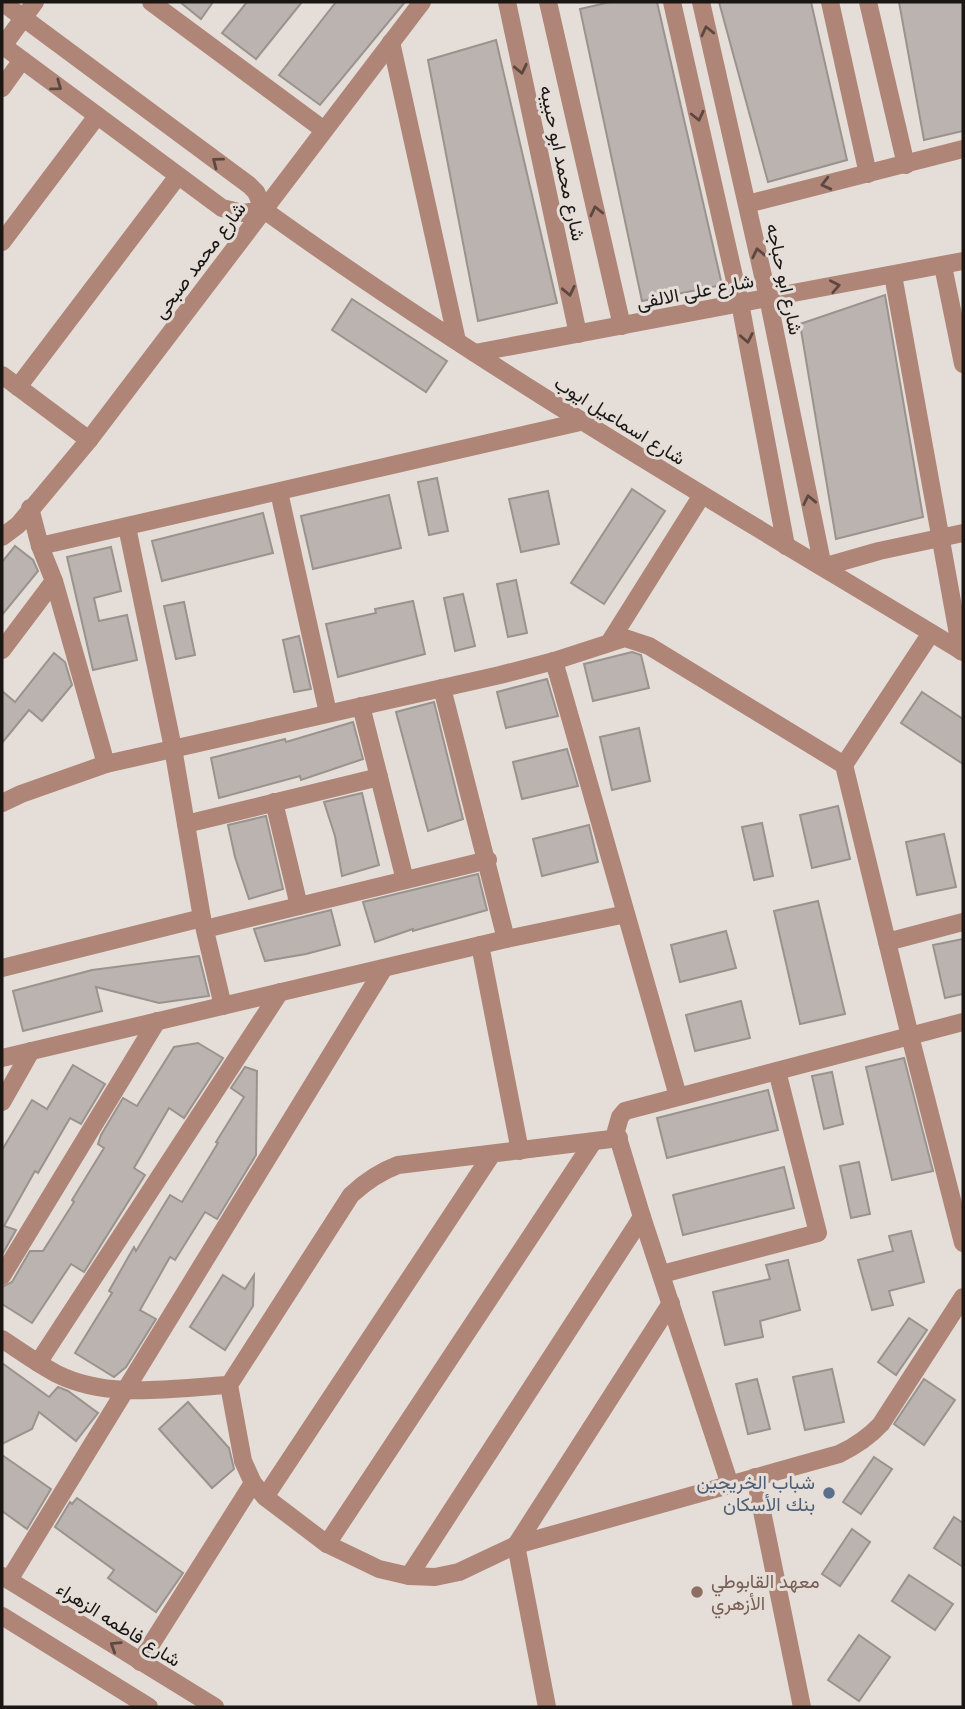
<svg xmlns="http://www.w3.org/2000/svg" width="965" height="1709" font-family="'Open Sans',Vazirmatn,sans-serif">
<rect width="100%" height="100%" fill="#e5ddd8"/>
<!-- building -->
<g fill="#bbb3af" stroke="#9a928d" stroke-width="2">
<path d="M180,2H213L201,19Z"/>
<path d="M247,2H302L256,59L222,33Z"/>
<path d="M336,2H405L320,105L279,75Z"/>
<path d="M610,2H657L722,285L642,301L580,9Z"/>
<path d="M719,2H811L847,160L768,182Z"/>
<path d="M899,2H963V131L924,140Z"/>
<path d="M496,40L557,303L478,321L428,60Z"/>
<path d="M885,295L923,517L836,539L800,324Z"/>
<path d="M352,299L447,361L426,392L332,330Z"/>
<path d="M437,478L448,531L429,535L418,482Z"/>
<path d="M632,489L665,511L604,604L571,583Z"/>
<path d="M548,491L559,544L521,552L509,499Z"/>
<path d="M389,495L401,548L313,569L301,516Z"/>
<path d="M263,513L273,553L162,581L152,541Z"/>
<path d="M15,546L33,560L38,571L2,615V562Z"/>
<path d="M111,547L121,591L94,598L99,621L127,615L137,660L93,670L67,557Z"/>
<path d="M516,580L527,633L508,637L497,584Z"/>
<path d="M463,594L475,646L455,651L444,598Z"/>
<path d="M413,601L425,654L338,677L326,624L376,613L375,609Z"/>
<path d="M184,602L195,655L176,659L164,606Z"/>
<path d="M299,636L311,689L294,692L283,640Z"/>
<path d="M632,652L641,655L649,688L593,701L584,664Z"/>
<path d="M54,653L65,662L72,685L42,721L29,710L2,743V691L15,702Z"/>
<path d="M547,679L558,716L506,728L497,692Z"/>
<path d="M922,692L963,719V764L901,723Z"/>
<path d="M434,702L463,819L428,831L396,712Z"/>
<path d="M353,722L363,759L301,780L300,776L219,798L211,758L285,739L286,742Z"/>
<path d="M639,728L650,781L612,790L600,737Z"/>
<path d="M567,749L578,786L522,799L513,762Z"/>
<path d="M362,793L379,865L342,876L335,836L324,802Z"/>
<path d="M838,806L850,859L812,868L800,815Z"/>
<path d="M266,816L283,889L249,899L235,857L228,825Z"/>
<path d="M762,823L773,876L754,880L742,827Z"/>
<path d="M589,825L598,862L542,876L533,839Z"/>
<path d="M944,834L956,887L917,895L906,842Z"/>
<path d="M478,874L487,910L413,931V929L375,942L363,902Z"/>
<path d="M818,901L845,1014L800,1024L774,911Z"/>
<path d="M331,910L340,945L306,954L265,961L254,929Z"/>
<path d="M726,931L736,968L680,982L671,945Z"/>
<path d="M963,939V994L945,998L933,945Z"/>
<path d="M199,956L209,996L159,1003L96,987L102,1011L23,1031L13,991L92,970Z"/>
<path d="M741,1001L750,1038L695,1051L686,1015Z"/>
<path d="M198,1043L223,1058L184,1118L169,1108L134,1168L145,1175L84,1272L71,1264L32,1323L2,1304V1287L12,1282L30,1251H43L74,1202L72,1200L104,1148L98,1144L101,1135L123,1098L137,1106L174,1047Z"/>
<path d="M904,1058L933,1171L892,1180L866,1067Z"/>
<path d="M73,1065L105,1084L81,1124L70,1118L38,1173L35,1171L4,1226L16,1230L2,1255V1150L32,1100L47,1109Z"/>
<path d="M245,1067L257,1071L256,1155L217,1219L205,1212L175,1260L170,1257L140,1310L156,1319L126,1367L114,1377L75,1353L112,1293L109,1291L134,1247L136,1251L170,1195L182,1202L218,1143L216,1142L244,1097L231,1088Z"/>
<path d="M832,1072L843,1124L824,1129L812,1076Z"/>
<path d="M768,1090L778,1130L667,1158L657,1118Z"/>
<path d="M859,1162L870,1214L851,1218L840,1166Z"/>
<path d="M784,1167L794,1208L683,1235L673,1195Z"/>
<path d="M911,1231L924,1282L889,1291L893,1305L872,1310L858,1260L893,1251L889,1236Z"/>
<path d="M788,1260L800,1310L760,1321L763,1337L725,1345L713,1292L770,1279L766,1265Z"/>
<path d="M223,1275L245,1289L254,1275L253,1306L225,1350L190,1327Z"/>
<path d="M909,1318L927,1330L896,1375L878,1362Z"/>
<path d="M2,1363L49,1397L58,1387L68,1391L98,1413L76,1441L39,1412L32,1429L2,1444Z"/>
<path d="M832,1369L844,1422L805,1430L793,1377Z"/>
<path d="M757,1379L770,1429L748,1434L736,1384Z"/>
<path d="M924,1379L955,1400L924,1445L894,1424Z"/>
<path d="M188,1402L229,1448L234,1469L212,1488L159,1429Z"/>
<path d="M2,1455L51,1489L27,1529L2,1511Z"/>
<path d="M874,1457L892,1469L861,1514L843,1502Z"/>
<path d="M77,1498L183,1573L156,1612L108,1578L114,1570L55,1527L70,1502L72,1504Z"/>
<path d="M954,1517L963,1523V1567L934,1548Z"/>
<path d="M852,1529L870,1542L840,1586L822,1574Z"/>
<path d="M909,1575L953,1604L935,1630L892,1601Z"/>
<path d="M859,1635L890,1657L859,1701L828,1680Z"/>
</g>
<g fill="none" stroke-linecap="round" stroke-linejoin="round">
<!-- minor -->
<g stroke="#ae8576" stroke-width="18">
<path d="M2,2L249,185L256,192L264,210"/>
<path d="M151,2L324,130"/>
<path d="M507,2L578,334"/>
<path d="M548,2L622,326"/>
<path d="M672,2L740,303L786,546"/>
<path d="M701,2L768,298L823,567L879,551L963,533"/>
<path d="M830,2L868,174"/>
<path d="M868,2L906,165"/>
<path d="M391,42L457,341"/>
<path d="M2,45L222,208L243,213L264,210"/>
<path d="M3,46L35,2"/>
<path d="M2,88L22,60"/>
<path d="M747,204L963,149"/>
<path d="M264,210C488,371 727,509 963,652"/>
<path d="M2,242L97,116"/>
<path d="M943,266L963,364"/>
<path d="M893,275L961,651"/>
<path d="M475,353L963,261"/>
<path d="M2,375L89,440"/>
<path d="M18,387L178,176"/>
<path d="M279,492L328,713"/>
<path d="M30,508L40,546L54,581L106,764"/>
<path d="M127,527L173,748L202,918L223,1006"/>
<path d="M2,537L18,525L89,440L422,2"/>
<path d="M40,546L580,422"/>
<path d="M609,643L702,495"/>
<path d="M2,650L54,581"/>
<path d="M554,661L678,1096"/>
<path d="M442,688L506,939"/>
<path d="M361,706L405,880"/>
<path d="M844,765L931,633"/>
<path d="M274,802L299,906"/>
<path d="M2,803L21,794L106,764L500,675L554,661L625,638L649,646L844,765L910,1036L963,1243"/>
<path d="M186,824L379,777"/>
<path d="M205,929L488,860"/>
<path d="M887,942L963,922"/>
<path d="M480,945L520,1151"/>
<path d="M2,968L202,918"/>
<path d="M2,1058L506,939L626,914"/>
<path d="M2,1102L31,1051"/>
<path d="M619,1138L398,1165C379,1172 366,1181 351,1195L229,1385L243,1461L253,1483L265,1497L327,1544L379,1569L409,1576L435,1577L459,1572L516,1545L839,1454C856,1446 868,1438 881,1424L963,1297"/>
<path d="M662,1274L818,1233L777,1071"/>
<path d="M2,1276L157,1021"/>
<path d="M2,1339C20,1351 38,1364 57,1374C109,1400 173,1388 229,1385"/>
<path d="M38,1363L280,992"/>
<path d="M755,1477L802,1707"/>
<path d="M730,1485L642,1217L616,1131L620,1117L625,1111L963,1022"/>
<path d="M265,1497L492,1154"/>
<path d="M327,1544L593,1142"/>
<path d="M2,1576L215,1707"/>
<path d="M409,1576L642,1217"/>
<path d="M9,1580L384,968"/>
<path d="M2,1616L149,1707"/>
<path d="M140,1662L253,1483"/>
<path d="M547,1707L516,1545L671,1303"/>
</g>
</g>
<!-- one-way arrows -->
<defs><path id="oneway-chevron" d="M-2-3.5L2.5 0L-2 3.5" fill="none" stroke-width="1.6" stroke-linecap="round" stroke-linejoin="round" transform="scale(1.75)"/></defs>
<g stroke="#5c4840">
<use href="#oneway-chevron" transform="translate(707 31) rotate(-103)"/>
<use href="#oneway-chevron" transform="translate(521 69) rotate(78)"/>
<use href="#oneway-chevron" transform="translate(57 86) rotate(36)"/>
<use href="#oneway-chevron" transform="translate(698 116) rotate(77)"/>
<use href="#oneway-chevron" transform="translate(217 162) rotate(-143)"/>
<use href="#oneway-chevron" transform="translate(826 184) rotate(166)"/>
<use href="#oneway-chevron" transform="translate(596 211) rotate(-103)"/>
<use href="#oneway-chevron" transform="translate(758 253) rotate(-102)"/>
<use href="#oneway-chevron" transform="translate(835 286) rotate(-11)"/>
<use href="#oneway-chevron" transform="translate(569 291) rotate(78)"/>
<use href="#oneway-chevron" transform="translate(747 338) rotate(79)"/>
<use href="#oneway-chevron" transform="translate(809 500) rotate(-102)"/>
<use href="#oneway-chevron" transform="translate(115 1646) rotate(-148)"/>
</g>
<!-- markers -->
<circle fill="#5c6f8a" stroke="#e5ddd8" stroke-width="2.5" cx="829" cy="1493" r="7"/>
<circle fill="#8d6e63" stroke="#e5ddd8" stroke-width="2.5" cx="697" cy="1592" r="7"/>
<g text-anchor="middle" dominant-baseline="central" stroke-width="6" stroke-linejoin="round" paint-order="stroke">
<!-- street labels -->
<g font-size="19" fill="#191614" stroke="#e5ddd8">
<text transform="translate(563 163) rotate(78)">شارع محمد ابو حبيبه</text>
<text transform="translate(199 260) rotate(-53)">شارع محمد صبحى</text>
<text transform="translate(785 279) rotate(78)">شارع ابو حباجه</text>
<text transform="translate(695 291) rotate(-11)">شارع على الالفى</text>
<text transform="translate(620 420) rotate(32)">شارع اسماعيل ايوب</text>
<text transform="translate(119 1624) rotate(32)">شارع فاطمه الزهراء</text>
</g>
<!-- service labels -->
<g font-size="19" fill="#4e5e75" stroke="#e5ddd8" text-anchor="end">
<text x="815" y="1482">شباب الخريجين<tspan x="815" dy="22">بنك الأسكان</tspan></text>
</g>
<!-- education labels -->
<g font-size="19" fill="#785e54" stroke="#e5ddd8" text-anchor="start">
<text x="711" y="1581">معهد القابوطي<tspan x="711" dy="22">الأزهري</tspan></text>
</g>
</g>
<!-- border -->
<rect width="965" height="1709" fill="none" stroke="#191614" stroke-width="7"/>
</svg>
